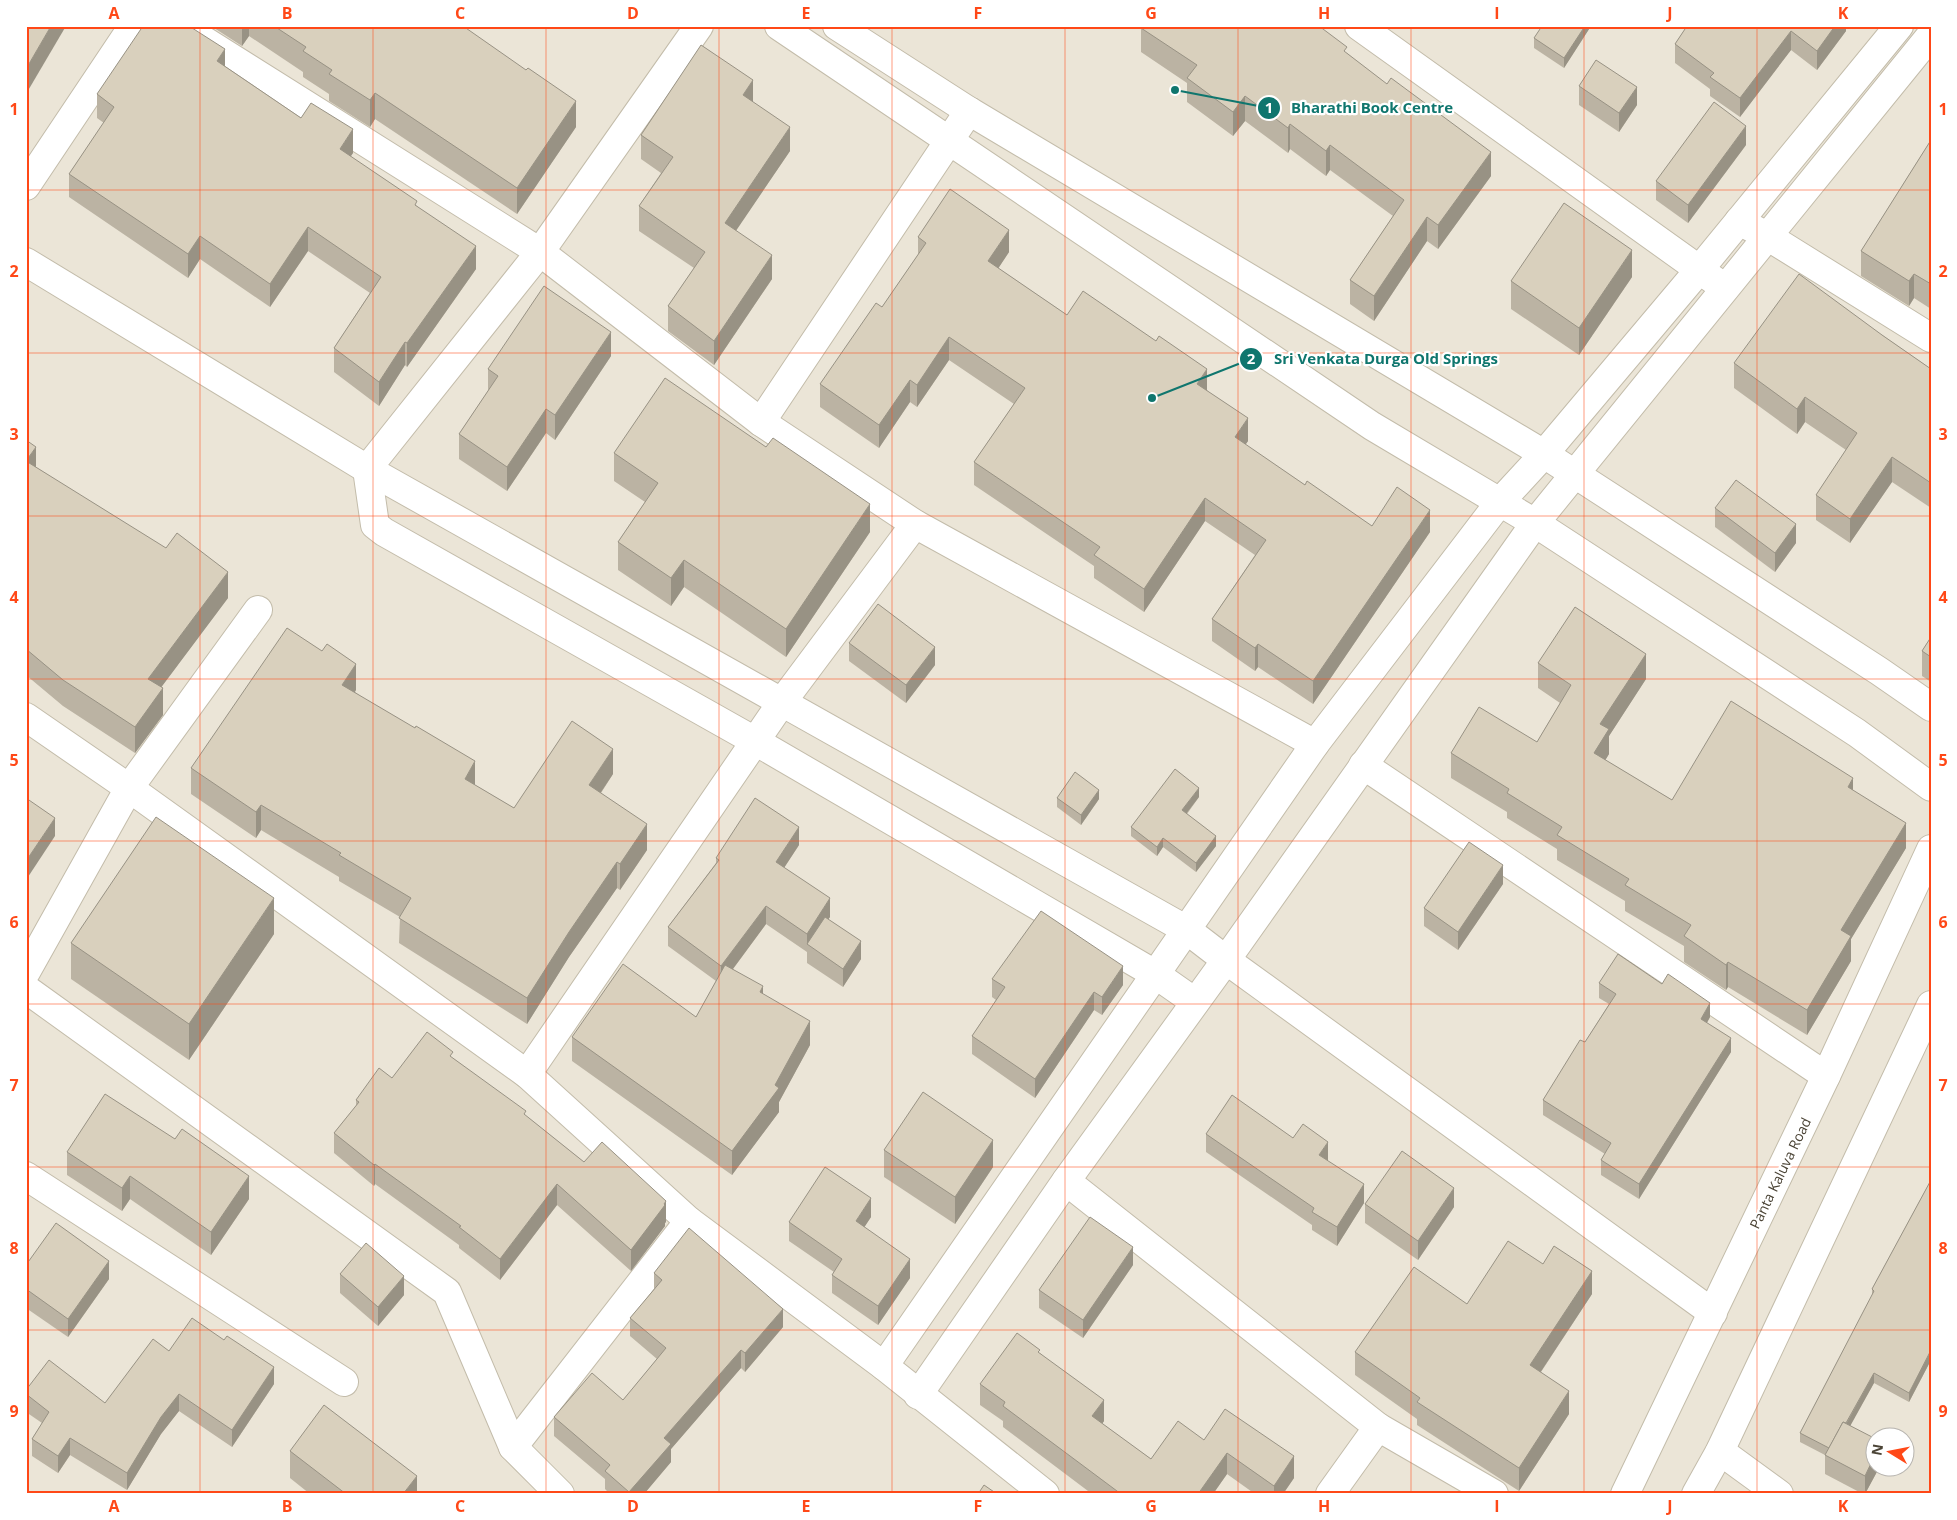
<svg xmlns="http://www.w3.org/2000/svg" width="1957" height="1520" font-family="'Open Sans',sans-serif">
<rect width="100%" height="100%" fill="#f6f3e9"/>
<!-- residential -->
<path fill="#ebe5d7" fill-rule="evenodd" d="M26,26H1931V1494H26ZM1874,1438H1904V1468H1874Z"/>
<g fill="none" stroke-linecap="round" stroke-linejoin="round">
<defs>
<g id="minor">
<path d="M181,26L540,252L761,422L915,524L1315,744"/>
<path d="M1359,26L1725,288"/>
<path d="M26,186L133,26"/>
<path d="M1739,221L1767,236L1931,338"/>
<path d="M761,422L969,111"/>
<path d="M367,469L540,252L699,26"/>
<path d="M782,702L915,524"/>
<path d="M26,717L129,788L527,1074"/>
<path d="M1363,765L1826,1076"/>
<path d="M1226,960L1713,1313"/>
<path d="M26,972L129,788L258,610"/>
<path d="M26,989L447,1292L513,1447L560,1494"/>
<path d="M26,1176L344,1382"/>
<path d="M1066,1181L1378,1427L1494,1494"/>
<path d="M689,1221L884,1366L1045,1494"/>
<path d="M1720,1451L1779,1494"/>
<path d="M1330,1494L1378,1427"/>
</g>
<g id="tertiary">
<path d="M779,26L1372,426L1535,523L1857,733L1931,787"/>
<path d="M837,26L969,111L1544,454L1879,671L1931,707"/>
<path d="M26,262L367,469L1187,930L1226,960"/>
<path d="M367,469L375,525L384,532L755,741L1155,974L1195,1002"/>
<path d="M884,1366L1315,744L1499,503L1544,454L1699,270L1899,26"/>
<path d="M918,1395L1066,1181L1226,960L1535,523L1931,35"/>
<path d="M513,1447L689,1221L527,1074L782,702"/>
<path d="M1625,1494L1826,1076L1931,849"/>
<path d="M1696,1494L1720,1451L1931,1005"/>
</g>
</defs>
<!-- minor casing -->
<use href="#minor" stroke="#c3bcaa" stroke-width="30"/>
<!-- tertiary casing -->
<use href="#tertiary" stroke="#c3bcaa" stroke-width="30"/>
<!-- minor -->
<use href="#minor" stroke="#fff" stroke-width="28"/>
<!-- tertiary -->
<use href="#tertiary" stroke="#fff" stroke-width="28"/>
</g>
<!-- wall -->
<g fill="#bbb3a3">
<path d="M211,26H463L576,127L517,214L375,119L370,127L329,101V94L303,77V72L249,36L242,46Z"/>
<path d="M1591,26L1564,68L1534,48V38Z"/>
<path d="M1687,26H1846V31L1817,70L1791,50L1740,117L1710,96V89L1675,63V44Z"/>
<path d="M1141,28L1347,53L1491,176L1438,249L1427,241L1374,321L1350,304V280L1393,216L1330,170L1326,176L1290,149L1288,153L1245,121L1233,136L1187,102V83L1141,52Z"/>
<path d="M225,66L353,153L350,156L417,206L476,269L407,367L405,365L379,406L334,372V348L370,293L308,251L270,307L200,259L188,278L69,197V174L104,123L97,118V94Z"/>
<path d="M1579,86L1637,105L1619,132L1579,105Z"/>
<path d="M753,102L790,151L736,230L772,279L714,365L668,331V306L694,268L639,231V206L661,173L641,159V135Z"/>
<path d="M1931,140V309L1914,298L1909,306L1861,276V251Z"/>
<path d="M1746,145L1688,223L1656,200V181Z"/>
<path d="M918,237L1009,252L998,268L1067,315L1207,390L1248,441L1245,445L1305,485L1372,526L1430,532L1313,704L1258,667L1255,671L1212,641V619L1255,555L1205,521L1144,612L1094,578V566L974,485V462L1014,404L949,360L917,407L910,402L879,448L820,407V384L882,307L918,255Z"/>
<path d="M1632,277L1579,355L1511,309V281Z"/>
<path d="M1882,335L1931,369V508L1892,482L1850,543L1816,520V495L1846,450L1805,422L1797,434L1734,388V363Z"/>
<path d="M611,356L555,440L546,433L507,491L459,459V434L488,391V369Z"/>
<path d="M26,440L36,467L228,598L161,687L163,715L135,753L63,706L26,675Z"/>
<path d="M614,453L870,532L786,657L684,587L671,606L618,570V542L645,502L614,481Z"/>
<path d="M1715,508L1796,543L1775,572L1715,527Z"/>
<path d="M1931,637V682L1922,676V651Z"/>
<path d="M849,643L935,665L906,703L849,661Z"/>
<path d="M1538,663L1646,679L1609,736V754L1605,760L1672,800L1853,791L1906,848L1851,939V961L1807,1035L1728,987L1726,990L1684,962V946L1625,911V901L1557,860V849L1507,818V812L1451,778V753L1537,742L1560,703L1538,688Z"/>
<path d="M356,690L355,692L475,785L514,808L613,774L601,793L647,850L620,890L617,888L569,957L527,1024L399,943L400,917L339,881V877L261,830L256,838L191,794V768Z"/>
<path d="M1199,797L1187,814L1216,846L1196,872L1163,847L1157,856L1131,836V827Z"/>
<path d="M1057,798L1099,799L1081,825L1057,807Z"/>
<path d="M799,845L784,868L830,917L828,919L861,959L843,987L807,963V951V952L766,924L733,969L763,994L810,1045L779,1102V1112L732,1175L572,1061V1037L696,1017L716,981L668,946V927L716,863V858Z"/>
<path d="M1503,884L1458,950L1424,926V908Z"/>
<path d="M274,934L189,1060L71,979V943Z"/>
<path d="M992,979L1123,985L1102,1015L1094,1010L1035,1098L972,1054V1036L996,1000L992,997Z"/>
<path d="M1599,983L1710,1017L1707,1023L1731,1052L1639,1199L1601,1175V1160L1605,1154L1543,1115V1100L1585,1042L1609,1004L1599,998Z"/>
<path d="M453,1058L584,1162L666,1222L665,1223V1226L631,1271L557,1205L500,1280L459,1248V1245L375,1184L374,1186L334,1153V1133L356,1106V1100L392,1078Z"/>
<path d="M1206,1134L1293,1138L1328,1161L1364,1203L1337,1246L1312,1230V1225L1206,1152Z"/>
<path d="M884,1150L993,1167L955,1224L884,1177Z"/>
<path d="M67,1152L249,1199L211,1255L130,1199L122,1211L67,1175Z"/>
<path d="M1931,1180V1360L1909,1402L1874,1383L1850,1425L1874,1468H1879L1865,1494H1863L1825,1474V1455L1800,1442V1433L1872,1296V1289Z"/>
<path d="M1365,1204L1454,1207L1418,1260L1365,1223Z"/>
<path d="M871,1217L864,1227L910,1278L878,1325L832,1293V1275L834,1272L789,1241V1222Z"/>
<path d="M1543,1264L1592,1294L1541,1372L1569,1414L1519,1491L1417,1425V1419L1355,1375V1352L1467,1304Z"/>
<path d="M26,1265L109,1279L68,1337L26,1308Z"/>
<path d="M1133,1265L1083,1338L1039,1308V1290Z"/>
<path d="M654,1273L783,1327L745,1372L741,1368L671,1449V1462L644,1494H610L605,1489V1479L554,1436V1417L623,1400L657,1359L630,1336V1318L654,1290Z"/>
<path d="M340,1274L404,1295L378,1326L340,1293Z"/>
<path d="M169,1351L274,1384L232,1447L179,1411L161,1434L127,1490L70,1455L58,1473L32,1456V1439L42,1423L26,1412V1390L105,1403Z"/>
<path d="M1040,1353L1104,1421L1102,1424L1151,1459L1204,1440L1294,1478L1283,1494H1255L1227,1474L1213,1494H1092L1003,1427V1421L980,1405V1384Z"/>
<path d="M290,1451L417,1494H310L290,1478Z"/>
</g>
<!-- shaded-wall -->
<g fill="#989284">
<path d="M51,26H66L26,94V69Z"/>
<path d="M242,26H249V36L242,46Z"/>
<path d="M1585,26H1591L1564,68V58Z"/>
<path d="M1835,26H1846V31L1817,70V51Z"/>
<path d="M1791,31V50L1740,117V98Z"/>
<path d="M225,49V72L217,61Z"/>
<path d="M753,80V105L743,95Z"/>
<path d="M1637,87V105L1619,132V113Z"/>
<path d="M375,93V119L370,127V100Z"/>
<path d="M1245,96V121L1233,136V112Z"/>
<path d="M576,101V127L517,214V188Z"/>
<path d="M1290,124V149L1288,153V128Z"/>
<path d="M1746,126V145L1688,223V205Z"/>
<path d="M790,127V151L725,247V223Z"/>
<path d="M353,129V153L340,173V149Z"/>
<path d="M1330,145V170L1326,176V151Z"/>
<path d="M1491,152V176L1438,249V225Z"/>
<path d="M1427,217V241L1374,321V296Z"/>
<path d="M308,227V251L270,307V284Z"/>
<path d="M1009,230V252L988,284V261Z"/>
<path d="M200,236V259L188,278V254Z"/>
<path d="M476,246V269L407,367V343Z"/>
<path d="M1632,250V277L1579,355V328Z"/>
<path d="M772,255V279L714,365V341Z"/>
<path d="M1914,274V298L1909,306V281Z"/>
<path d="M611,332V356L555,440V415Z"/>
<path d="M949,337V360L917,407V385Z"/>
<path d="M405,342V365L379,406V382Z"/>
<path d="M1207,369V392L1197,384Z"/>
<path d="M910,380V402L879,448V425Z"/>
<path d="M1805,397V422L1797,434V409Z"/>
<path d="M546,409V433L507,491V467Z"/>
<path d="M1248,418V441L1235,460V437Z"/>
<path d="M36,447V473L26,461Z"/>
<path d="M1892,457V482L1850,543V519Z"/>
<path d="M1205,498V521L1144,612V589Z"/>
<path d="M870,504V532L786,657V629Z"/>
<path d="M1430,510V532L1313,704V681Z"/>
<path d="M1796,524V543L1775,572V553Z"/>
<path d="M684,560V587L671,606V578Z"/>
<path d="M228,572V598L148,705V679Z"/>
<path d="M1258,644V667L1255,671V648Z"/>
<path d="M935,647V665L906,703V685Z"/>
<path d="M1646,654V679L1609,736V754L1594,779V753L1600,724Z"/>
<path d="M356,664V690L342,710V685Z"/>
<path d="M163,688V715L135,753V727Z"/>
<path d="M613,749V774L589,810V785Z"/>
<path d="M475,761V787L465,779Z"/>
<path d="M1853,778V804L1848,787Z"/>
<path d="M1199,788V797L1182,819V810Z"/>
<path d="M1099,790V799L1081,825V815Z"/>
<path d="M261,805V830L256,838V812Z"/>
<path d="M55,818V836L26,880V861Z"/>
<path d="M1906,823V848L1851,939V961L1807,1035V1010L1841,930Z"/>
<path d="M647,824V850L620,890V864Z"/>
<path d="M799,827V845L776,880V862Z"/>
<path d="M1216,836V846L1196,872V863Z"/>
<path d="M1163,838V847L1157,856V847Z"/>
<path d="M617,862V888L569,957L527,1024V998L569,932Z"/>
<path d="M1503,865V884L1458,950V932Z"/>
<path d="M274,898V934L189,1060V1024Z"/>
<path d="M830,898V917L810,946L807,944V952V934Z"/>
<path d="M766,906V924L721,985V966Z"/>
<path d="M861,941V959L843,987V969Z"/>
<path d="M1728,962V987L1726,990V965Z"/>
<path d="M1123,966V985L1102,1015V997Z"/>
<path d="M763,986V1010L760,992Z"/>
<path d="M1094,992V1010L1035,1098V1079Z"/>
<path d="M1710,1003V1017L1701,1033V1019Z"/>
<path d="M810,1021V1045L779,1102V1112L732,1175V1151L775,1085Z"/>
<path d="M1731,1038V1052L1639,1199V1184Z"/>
<path d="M993,1140V1167L955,1224V1197Z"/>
<path d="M1328,1142V1161L1319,1155Z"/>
<path d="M375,1164V1184L374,1186V1165Z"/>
<path d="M130,1176V1199L122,1211V1188Z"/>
<path d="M249,1176V1199L211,1255V1232Z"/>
<path d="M557,1184V1205L500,1280V1259Z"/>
<path d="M1364,1184V1203L1337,1246V1227Z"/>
<path d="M1454,1188V1207L1418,1260V1241Z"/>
<path d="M871,1198V1217L856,1240V1221Z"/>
<path d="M666,1201V1222L665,1223V1226L631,1271V1250Z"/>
<path d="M1133,1247V1265L1083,1338V1320Z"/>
<path d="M910,1259V1278L878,1325V1306Z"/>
<path d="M109,1261V1279L68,1337V1319Z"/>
<path d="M1592,1271V1294L1530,1388V1365Z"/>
<path d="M404,1276V1295L378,1326V1307Z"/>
<path d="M783,1309V1327L745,1372V1353Z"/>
<path d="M741,1350V1368L671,1449V1462L644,1494H629V1492L664,1438Z"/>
<path d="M1931,1350V1360L1909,1402V1393Z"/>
<path d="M274,1367V1384L232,1447V1430Z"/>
<path d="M1874,1373V1383L1832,1459V1450Z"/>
<path d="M1569,1391V1414L1519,1491V1468Z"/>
<path d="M179,1394V1411L161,1434L127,1490V1473L161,1417Z"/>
<path d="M1104,1400V1421L1092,1438V1416Z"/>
<path d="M70,1438V1455L58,1473V1456Z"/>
<path d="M1227,1453V1474L1213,1494H1198Z"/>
<path d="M1294,1456V1478L1283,1494H1274V1486Z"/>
<path d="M1874,1457V1468H1879L1865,1494V1476Z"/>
<path d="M417,1476V1494H403Z"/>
</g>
<!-- building -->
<g fill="#d9d0bd" stroke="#989284">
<path d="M26,26H51L26,69Z"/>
<path d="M143,26H189L225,49L217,61L301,118L311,103L353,129L340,149L417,201L415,205L476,246L407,343L405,342L379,382L334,348L381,277L308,227L270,284L200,236L188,254L69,174L114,107L97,94Z"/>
<path d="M274,26H463L526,70L528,68L576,101L517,188L375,93L370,100L329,74L332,70L303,51L306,47Z"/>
<path d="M1142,26H1319L1347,47L1344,51L1387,84L1391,78L1491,152L1438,225L1427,217L1374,296L1350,280L1404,200L1330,145L1326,151L1290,124L1288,128L1245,96L1233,112L1187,78L1197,65L1141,28Z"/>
<path d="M1542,26H1585L1564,58L1534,38Z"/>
<path d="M1687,26H1835L1817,51L1791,31L1740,98L1710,77L1714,73L1675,44Z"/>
<path d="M701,45L753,80L743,95L790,127L725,223L772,255L714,341L668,306L705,252L639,206L673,157L641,135Z"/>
<path d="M1596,60L1637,87L1619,113L1579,86Z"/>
<path d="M1714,102L1746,126L1688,205L1656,181Z"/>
<path d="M1931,140V284L1914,274L1909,281L1861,251Z"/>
<path d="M950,189L1009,230L988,261L1067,315L1083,291L1156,341L1159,336L1207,369L1197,384L1248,418L1235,437L1305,485L1307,481L1372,526L1397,487L1430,510L1313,681L1258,644L1255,648L1212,619L1266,540L1205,498L1144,589L1094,555L1100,547L974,462L1025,388L949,337L917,385L910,380L879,425L820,384L876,303L882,307L926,243L918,237Z"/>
<path d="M1564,203L1632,250L1579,328L1511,281Z"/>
<path d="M1799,274L1882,335L1931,369V483L1892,457L1850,519L1816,495L1857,433L1805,397L1797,409L1734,363Z"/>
<path d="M544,286L611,332L555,415L546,409L507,467L459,434L498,376L488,369Z"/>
<path d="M665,378L766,447L773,438L870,504L786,629L684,560L671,578L618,542L658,483L614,453Z"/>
<path d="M26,440L36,447L26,461Z"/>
<path d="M26,461L166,548L177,533L228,572L148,679L163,688L135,727L63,680L26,649Z"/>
<path d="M1736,480L1796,524L1775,553L1715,508Z"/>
<path d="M878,604L935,647L906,685L849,643Z"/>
<path d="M1575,607L1646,654L1600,724L1609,729L1594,753L1672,800L1731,701L1853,778L1848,787L1906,823L1841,930L1851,936L1807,1010L1728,962L1726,965L1684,936L1691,925L1625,885L1629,879L1557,835L1562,827L1507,793L1509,789L1451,753L1479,707L1537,742L1571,685L1538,663Z"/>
<path d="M287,628L322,651L327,644L356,664L342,685L415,728L416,726L475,761L465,779L514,808L572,721L613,749L589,785L647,824L620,864L617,862L569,932L527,998L399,918L411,898L339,855L341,853L261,805L256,812L191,768Z"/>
<path d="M1931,637V657L1922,651Z"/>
<path d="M1175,769L1199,788L1182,810L1216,836L1196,863L1163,838L1157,847L1131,827Z"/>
<path d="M1075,772L1099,790L1081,815L1057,798Z"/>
<path d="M26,798L55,818L26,861Z"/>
<path d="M755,798L799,827L776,862L830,898L807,934L766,906L721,966L668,927L719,860L716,858Z"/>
<path d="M156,817L274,898L189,1024L71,943Z"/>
<path d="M1469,842L1503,865L1458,932L1424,908Z"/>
<path d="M1041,911L1123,966L1102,997L1094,992L1035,1079L972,1036L1005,987L992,979Z"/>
<path d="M825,917L861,941L843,969L807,944Z"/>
<path d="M1618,954L1662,984L1668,974L1710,1003L1701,1019L1731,1038L1639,1184L1601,1160L1611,1143L1543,1100L1580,1040L1585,1042L1616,994L1599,983Z"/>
<path d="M623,964L696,1017L725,965L763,986L760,992L810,1021L775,1085L779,1088L732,1151L572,1037Z"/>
<path d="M427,1032L453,1052L450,1056L526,1111L524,1114L584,1162L602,1142L666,1201L664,1204L665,1205L631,1250L557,1184L500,1259L459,1227L461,1226L375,1164L374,1165L334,1133L359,1102L356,1100L379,1068L392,1078Z"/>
<path d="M923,1092L993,1140L955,1197L884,1150Z"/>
<path d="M105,1094L175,1139L182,1129L249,1176L211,1232L130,1176L122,1188L67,1152Z"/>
<path d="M1232,1095L1293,1138L1303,1124L1328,1142L1319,1155L1364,1184L1337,1227L1312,1212L1314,1208L1206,1134Z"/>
<path d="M1402,1151L1454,1188L1418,1241L1365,1204Z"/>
<path d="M825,1167L871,1198L856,1221L910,1259L878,1306L832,1275L842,1259L789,1222Z"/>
<path d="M1931,1180V1350L1909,1393L1874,1373L1846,1423L1843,1422L1829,1448L1800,1433L1874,1291L1872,1289Z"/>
<path d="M1090,1217L1133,1247L1083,1320L1039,1290Z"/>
<path d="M56,1223L109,1261L68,1319L26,1289V1265Z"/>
<path d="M689,1228L783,1309L745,1353L741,1350L664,1438L671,1444L629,1492L605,1471L610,1465L554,1417L592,1373L623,1400L666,1348L630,1318L662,1280L654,1273Z"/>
<path d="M1508,1241L1543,1264L1554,1246L1592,1271L1530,1365L1569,1391L1519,1468L1417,1402L1420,1398L1355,1352L1414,1267L1467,1304Z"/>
<path d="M366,1243L404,1276L378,1307L340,1274Z"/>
<path d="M192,1318L224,1340L227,1336L274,1367L232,1430L179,1394L161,1417L127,1473L70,1438L58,1456L32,1439L49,1412L26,1394V1390L49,1360L105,1403L153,1339L169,1351Z"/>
<path d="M1017,1333L1040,1350L1038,1352L1104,1400L1092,1416L1151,1459L1178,1421L1204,1440L1225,1409L1294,1456L1274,1486L1227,1453L1198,1494H1121L1003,1406L1005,1402L980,1384Z"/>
<path d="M324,1405L417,1476L403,1494H346L290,1451Z"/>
<path d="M1843,1422L1874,1438V1457L1865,1476L1825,1455Z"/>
<path d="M984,1485L997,1494H978Z"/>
</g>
<!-- grid -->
<path fill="none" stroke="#ff4817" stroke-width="1" stroke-opacity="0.55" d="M200,26V1494M373,26V1494M546,26V1494M719,26V1494M892,26V1494M1065,26V1494M1238,26V1494M1411,26V1494M1584,26V1494M1757,26V1494M26,190H1931M26,353H1931M26,516H1931M26,679H1931M26,841H1931M26,1004H1931M26,1167H1931M26,1330H1931"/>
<g text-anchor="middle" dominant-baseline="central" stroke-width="4.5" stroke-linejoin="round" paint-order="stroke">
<!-- street labels -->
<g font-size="14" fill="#4b4436" stroke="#fff">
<text transform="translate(1780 1173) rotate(-64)">Panta Kaluva Road</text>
</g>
</g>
<!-- callouts -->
<path fill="none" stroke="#0f766e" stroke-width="2" d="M1175 90L1269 108M1152 398L1251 359"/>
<g fill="#0f766e" stroke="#fff" stroke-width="2">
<circle cx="1175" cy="90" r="5"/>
<circle cx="1152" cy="398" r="5"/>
<circle cx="1269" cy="108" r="12"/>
<circle cx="1251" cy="359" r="12"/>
</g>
<g font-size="15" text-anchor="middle" font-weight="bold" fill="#fff">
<text x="1269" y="113">1</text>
<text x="1251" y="364">2</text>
</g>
<g font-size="15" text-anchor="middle" font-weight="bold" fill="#0f766e" stroke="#fff" stroke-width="4.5" stroke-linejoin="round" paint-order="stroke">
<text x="1372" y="113">Bharathi Book Centre</text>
<text x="1386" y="364">Sri Venkata Durga Old Springs</text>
</g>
<!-- border -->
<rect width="1957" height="1520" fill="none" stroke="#ffffff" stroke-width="55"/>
<!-- north arrow -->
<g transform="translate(1890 1452) rotate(280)"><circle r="24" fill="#ffffff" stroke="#b7b4af"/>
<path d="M0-4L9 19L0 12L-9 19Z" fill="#ff4817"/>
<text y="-8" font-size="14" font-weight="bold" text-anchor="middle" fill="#4b4436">N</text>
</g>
<rect x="28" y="28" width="1902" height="1464" fill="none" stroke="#ff4817" stroke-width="2"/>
<g font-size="16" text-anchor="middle" font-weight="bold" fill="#ff4817">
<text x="114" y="19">A</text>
<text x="287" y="19">B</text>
<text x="460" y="19">C</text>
<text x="633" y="19">D</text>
<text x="806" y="19">E</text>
<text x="978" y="19">F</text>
<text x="1151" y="19">G</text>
<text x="1324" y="19">H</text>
<text x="1497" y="19">I</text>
<text x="1670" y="19">J</text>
<text x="1843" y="19">K</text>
<text x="14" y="115">1</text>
<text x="1943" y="115">1</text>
<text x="14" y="277">2</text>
<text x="1943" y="277">2</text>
<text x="14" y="440">3</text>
<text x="1943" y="440">3</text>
<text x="14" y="603">4</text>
<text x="1943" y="603">4</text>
<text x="14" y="766">5</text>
<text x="1943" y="766">5</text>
<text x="14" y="928">6</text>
<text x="1943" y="928">6</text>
<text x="14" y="1091">7</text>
<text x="1943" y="1091">7</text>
<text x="14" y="1254">8</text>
<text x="1943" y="1254">8</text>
<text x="14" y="1417">9</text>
<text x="1943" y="1417">9</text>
<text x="114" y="1512">A</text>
<text x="287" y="1512">B</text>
<text x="460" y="1512">C</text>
<text x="633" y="1512">D</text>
<text x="806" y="1512">E</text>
<text x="978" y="1512">F</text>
<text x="1151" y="1512">G</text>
<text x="1324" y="1512">H</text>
<text x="1497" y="1512">I</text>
<text x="1670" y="1512">J</text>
<text x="1843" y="1512">K</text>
</g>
</svg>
